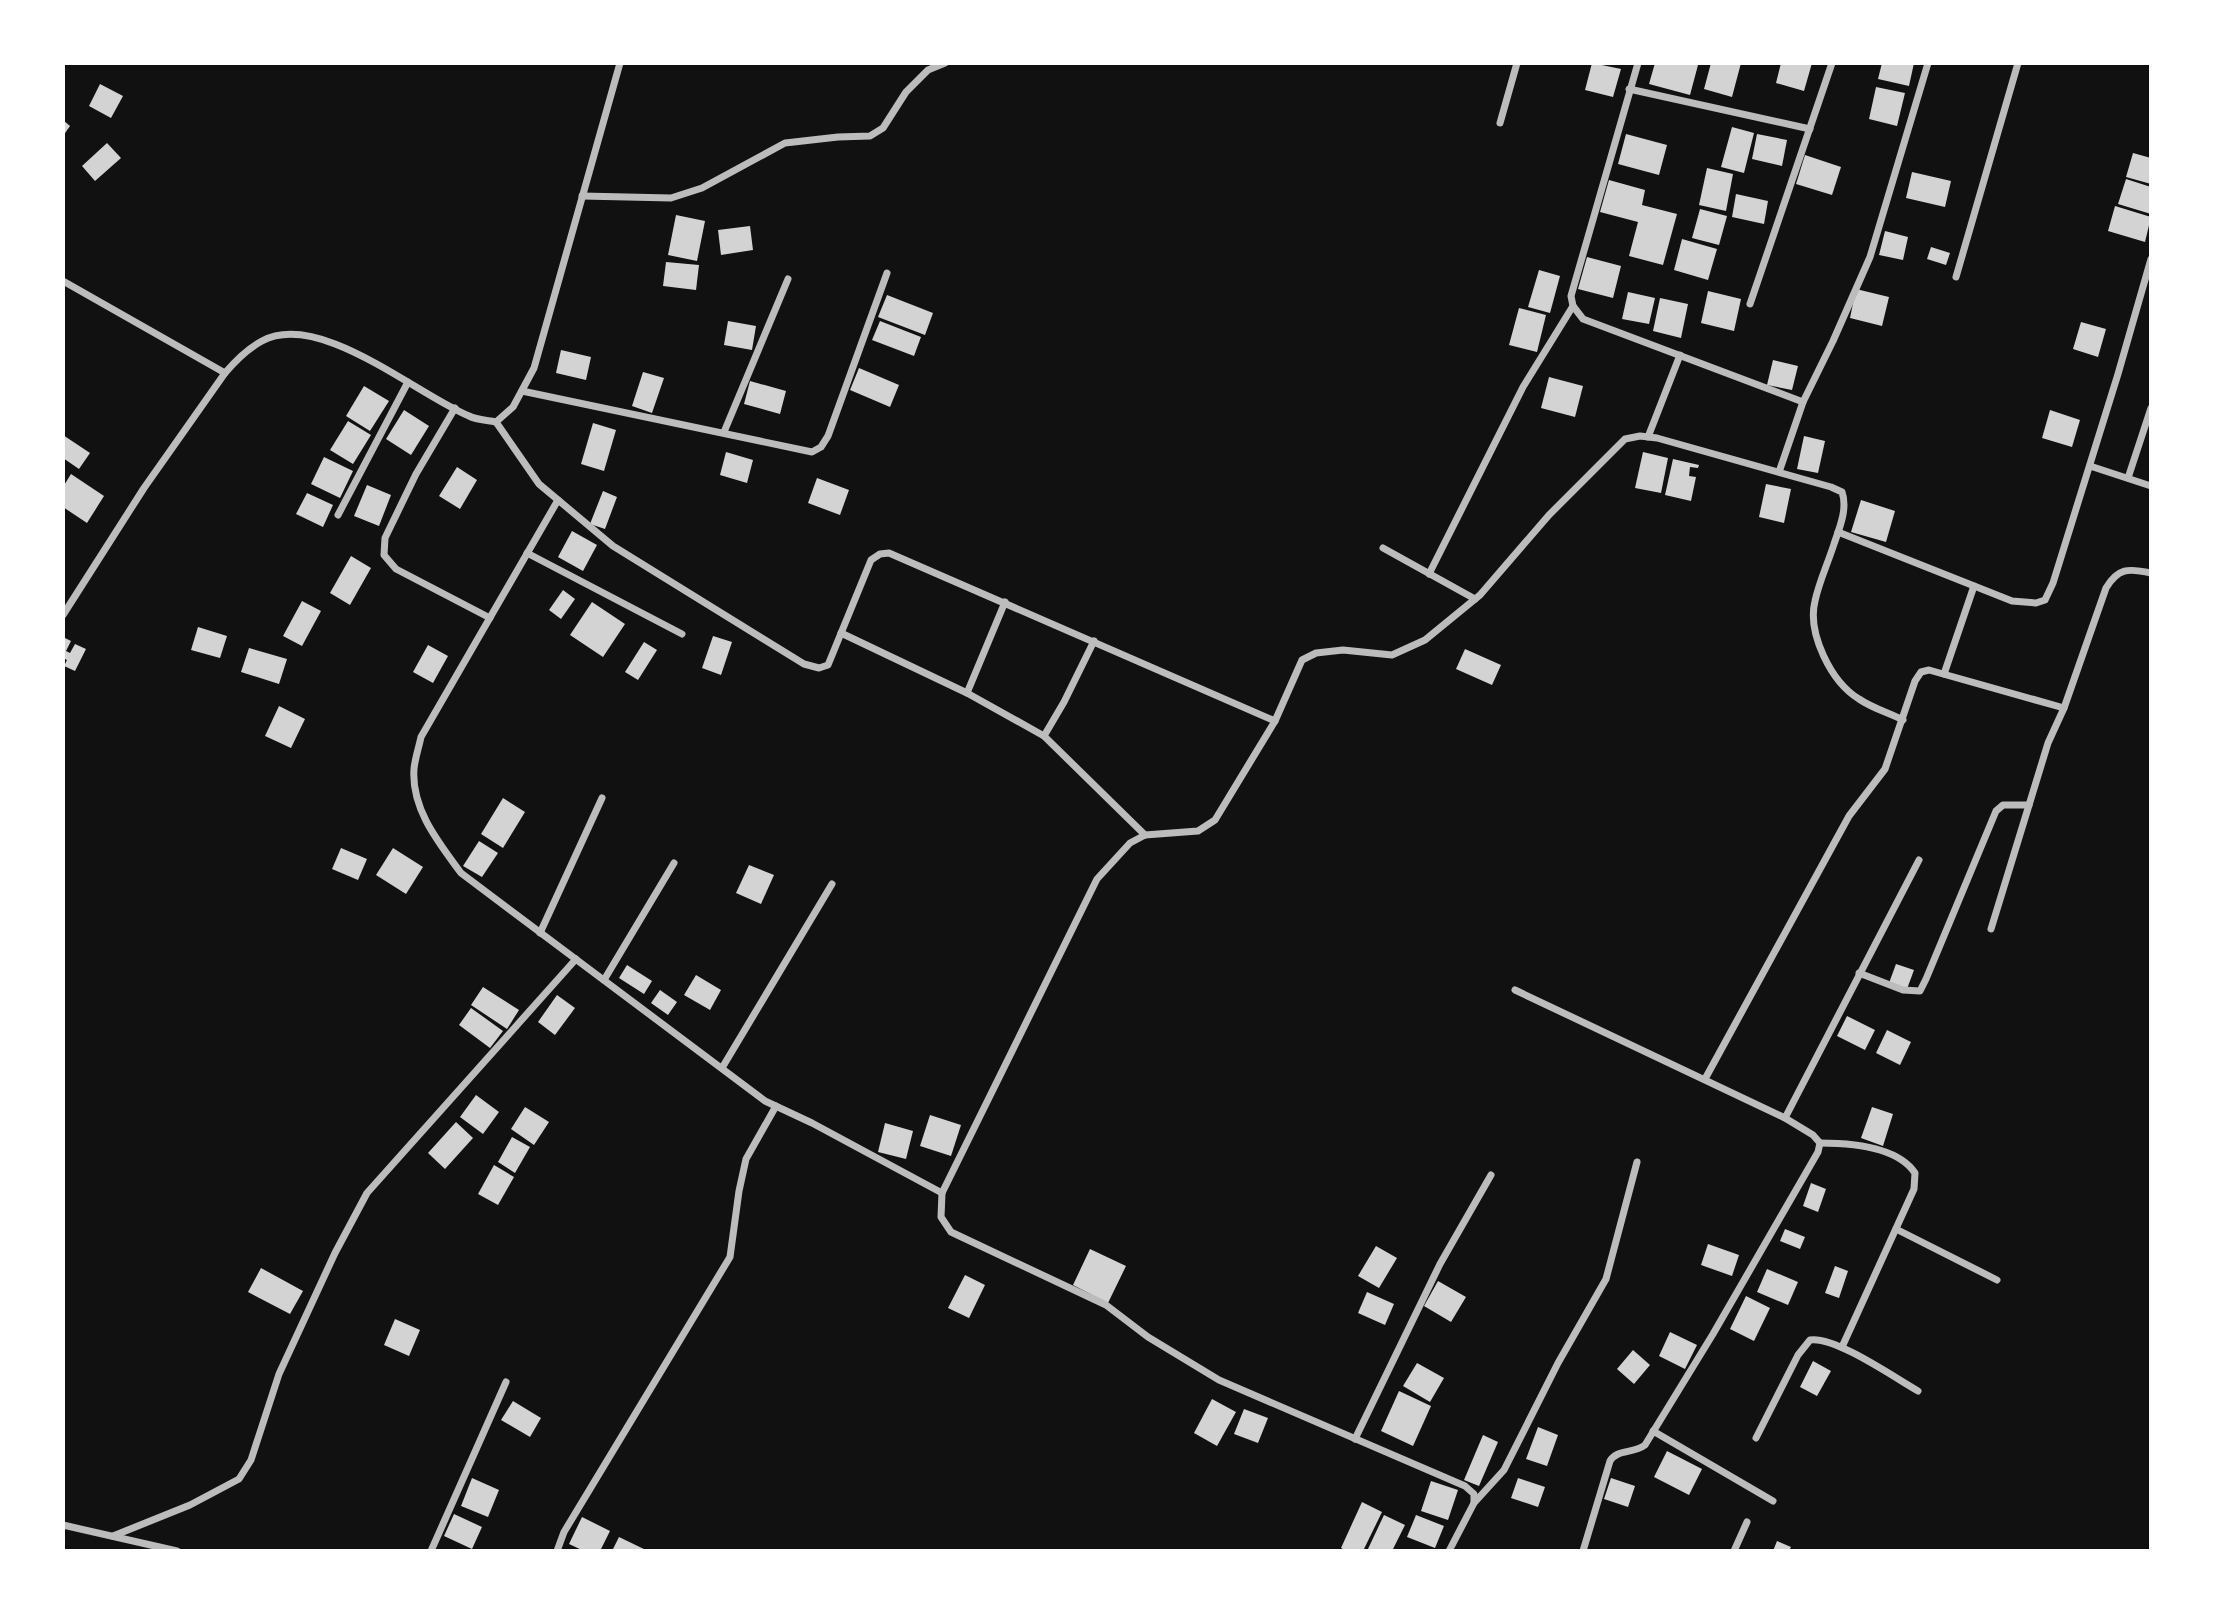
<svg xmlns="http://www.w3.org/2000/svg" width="2214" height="1614" font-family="'Public Sans',sans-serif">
<rect width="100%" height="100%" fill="#111"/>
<!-- building -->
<g fill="#d3d3d3">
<path d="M1592,63L1621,69L1613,97L1585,90Z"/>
<path d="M1655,63L1698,65L1690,95L1649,84Z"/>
<path d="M1711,63H1741L1732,97L1704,89Z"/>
<path d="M1781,63H1812L1804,91L1776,83Z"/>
<path d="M1882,63H1914L1909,86L1878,79Z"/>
<path d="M100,84L123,96L111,118L89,106Z"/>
<path d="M1876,87L1905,93L1897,126L1869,119Z"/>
<path d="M63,120L70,126L63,136Z"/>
<path d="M1732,127L1754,133L1744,173L1721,167Z"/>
<path d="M1626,134L1667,145L1659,175L1618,164Z"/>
<path d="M1757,134L1787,140L1782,166L1752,159Z"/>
<path d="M107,143L121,158L95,181L82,166Z"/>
<path d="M2133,153L2151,158V184L2126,177Z"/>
<path d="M1805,155L1841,167L1832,195L1796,184Z"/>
<path d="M1707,168L1733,174L1726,211L1699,205Z"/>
<path d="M1912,172L1951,181L1945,207L1906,198Z"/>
<path d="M2126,179L2151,187V214L2118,204Z"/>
<path d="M1609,180L1645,190L1642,205L1677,214L1663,265L1629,256L1638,222L1600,212Z"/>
<path d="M1736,194L1768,201L1764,224L1732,217Z"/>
<path d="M2115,206L2151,217L2145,242L2108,231Z"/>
<path d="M1700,209L1727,216L1719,245L1692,238Z"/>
<path d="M676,215L705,221L697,261L668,255Z"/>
<path d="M750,226L753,250L721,255L718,230Z"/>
<path d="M1885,231L1908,237L1903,260L1879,255Z"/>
<path d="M1682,239L1717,249L1708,280L1674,270Z"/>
<path d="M1931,247L1950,253L1946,265L1927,259Z"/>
<path d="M1587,257L1621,266L1613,298L1578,289Z"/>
<path d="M666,262L699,265L696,290L663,286Z"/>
<path d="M1539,270L1560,276L1550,313L1528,307Z"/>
<path d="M1856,289L1889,297L1882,326L1850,318Z"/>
<path d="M1708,291L1741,299L1734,331L1701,323Z"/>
<path d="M1628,292L1655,298L1649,324L1622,319Z"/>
<path d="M887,295L933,313L925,335L878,317Z"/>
<path d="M1660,298L1688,304L1681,338L1653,331Z"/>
<path d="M1519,308L1546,315L1537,352L1509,345Z"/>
<path d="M728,321L756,326L752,350L724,345Z"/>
<path d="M880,321L921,337L914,356L872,340Z"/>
<path d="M2081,322L2106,329L2098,357L2073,349Z"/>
<path d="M561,350L591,357L586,380L556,373Z"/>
<path d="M1773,360L1798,366L1792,390L1767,385Z"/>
<path d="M859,368L899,385L890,407L850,390Z"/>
<path d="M643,372L664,378L652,413L632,406Z"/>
<path d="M1549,377L1583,386L1575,417L1541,408Z"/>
<path d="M750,381L786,391L780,414L744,404Z"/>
<path d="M364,386L389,401L370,431L346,416Z"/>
<path d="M404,410L429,426L411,455L386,439Z"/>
<path d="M2050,410L2080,420L2072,447L2042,438Z"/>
<path d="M348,421L371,435L353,464L330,450Z"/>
<path d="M593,423L616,430L604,471L581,464Z"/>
<path d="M63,435L90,453L79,469L63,458Z"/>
<path d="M1804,436L1825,441L1818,473L1797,469Z"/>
<path d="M726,452L753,460L747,483L720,475Z"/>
<path d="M1643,452L1668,458L1661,493L1635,488Z"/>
<path d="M324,457L353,471L340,498L311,484Z"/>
<path d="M1673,459L1699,465L1698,468L1690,467L1689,476L1696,477L1691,501L1665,495Z"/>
<path d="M457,467L477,480L460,509L439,496Z"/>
<path d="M71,474L104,496L87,523L63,507V487Z"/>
<path d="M817,478L849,490L840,515L808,503Z"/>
<path d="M1766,484L1791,489L1784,523L1759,517Z"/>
<path d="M367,485L391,495L379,526L354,516Z"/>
<path d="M603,491L617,497L605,529L590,524Z"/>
<path d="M307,493L333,505L323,527L296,514Z"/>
<path d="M1861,500L1895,511L1886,542L1851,532Z"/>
<path d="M572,531L597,545L583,571L558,557Z"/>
<path d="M351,556L371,568L350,605L330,593Z"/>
<path d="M563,590L575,599L561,619L549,610Z"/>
<path d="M302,601L321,611L302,646L283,636Z"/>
<path d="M592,602L625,624L603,657L570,635Z"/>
<path d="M198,627L227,636L220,658L191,650Z"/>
<path d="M713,636L732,642L721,675L702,668Z"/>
<path d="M63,637L71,641L66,651L70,653L75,644L86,649L75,671L64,666L67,660L63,658Z"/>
<path d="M644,642L657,650L638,680L625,672Z"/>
<path d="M428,645L448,656L433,683L413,672Z"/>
<path d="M249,648L287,659L279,684L241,672Z"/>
<path d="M1465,649L1501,665L1492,685L1456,669Z"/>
<path d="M279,706L305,719L291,748L265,736Z"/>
<path d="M503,798L525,812L503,848L481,834Z"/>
<path d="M479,841L498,853L482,877L463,866Z"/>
<path d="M341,848L367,859L358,880L332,869Z"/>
<path d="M393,848L423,867L406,894L376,875Z"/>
<path d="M749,865L774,875L761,904L736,893Z"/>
<path d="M1896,964L1914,970L1907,989L1889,983Z"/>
<path d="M627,965L652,981L644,994L619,978Z"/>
<path d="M696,975L721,990L710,1010L684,995Z"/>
<path d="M483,987L519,1010L507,1029L471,1005Z"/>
<path d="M660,990L677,1002L668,1015L651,1003Z"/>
<path d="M557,995L575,1008L555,1035L538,1022Z"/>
<path d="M471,1008L503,1031L490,1048L459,1025Z"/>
<path d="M1847,1016L1875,1030L1865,1050L1837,1036Z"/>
<path d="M1887,1030L1911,1042L1900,1065L1876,1053Z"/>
<path d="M476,1095L499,1112L483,1134L460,1117Z"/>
<path d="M525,1107L549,1122L534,1145L511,1129Z"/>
<path d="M1872,1107L1893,1114L1883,1146L1861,1138Z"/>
<path d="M930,1115L961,1125L951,1156L920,1146Z"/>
<path d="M456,1122L473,1138L445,1169L428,1153Z"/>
<path d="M885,1123L913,1131L906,1159L878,1152Z"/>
<path d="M512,1137L530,1147L515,1173L498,1162Z"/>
<path d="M494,1165L514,1177L498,1205L478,1194Z"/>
<path d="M1811,1183L1826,1189L1818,1212L1803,1206Z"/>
<path d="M1785,1229L1805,1237L1800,1249L1780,1241Z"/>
<path d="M1708,1244L1739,1255L1732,1276L1701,1265Z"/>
<path d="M1376,1246L1397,1258L1379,1288L1358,1276Z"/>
<path d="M1090,1249L1126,1266L1108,1303L1073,1285Z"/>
<path d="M1835,1266L1848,1271L1839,1298L1825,1293Z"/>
<path d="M261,1268L303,1291L290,1314L248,1292Z"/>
<path d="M1767,1269L1798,1282L1788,1305L1757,1292Z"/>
<path d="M965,1275L985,1285L969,1318L948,1308Z"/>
<path d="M1438,1281L1466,1297L1451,1322L1424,1306Z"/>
<path d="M1367,1292L1394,1304L1385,1325L1358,1313Z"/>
<path d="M1746,1296L1770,1308L1754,1341L1730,1329Z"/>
<path d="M395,1319L420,1330L409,1356L384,1345Z"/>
<path d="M1670,1332L1697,1345L1685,1369L1659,1356Z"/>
<path d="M1633,1350L1650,1365L1634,1384L1617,1369Z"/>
<path d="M1813,1361L1831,1371L1817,1396L1800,1387Z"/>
<path d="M1417,1363L1444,1378L1430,1402L1403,1386Z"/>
<path d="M1399,1391L1431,1406L1413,1446L1381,1431Z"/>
<path d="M1212,1399L1236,1412L1217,1446L1194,1433Z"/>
<path d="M513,1401L541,1418L530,1437L501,1420Z"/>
<path d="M1244,1409L1268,1418L1258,1443L1234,1434Z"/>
<path d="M1538,1427L1558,1435L1547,1466L1526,1459Z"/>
<path d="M1483,1435L1498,1442L1479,1486L1464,1480Z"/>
<path d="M1667,1451L1702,1469L1689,1495L1654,1477Z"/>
<path d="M472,1478L499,1490L488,1517L461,1506Z"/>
<path d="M1518,1478L1545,1487L1538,1507L1511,1498Z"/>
<path d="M1611,1478L1635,1486L1628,1507L1604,1499Z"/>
<path d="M1431,1481L1458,1490L1448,1520L1421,1511Z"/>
<path d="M1362,1502L1382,1512L1363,1551H1347L1341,1548Z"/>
<path d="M454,1514L482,1527L472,1549L444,1536Z"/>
<path d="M1384,1515L1405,1525L1392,1551H1367Z"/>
<path d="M1416,1515L1444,1526L1435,1548L1407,1537Z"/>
<path d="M582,1517L610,1531L600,1551H584L569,1544Z"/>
<path d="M619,1537L648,1551H612Z"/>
<path d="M1777,1541L1791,1547L1789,1551H1773Z"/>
</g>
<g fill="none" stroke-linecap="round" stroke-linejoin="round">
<!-- minor -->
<g stroke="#bcbcbc" stroke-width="7">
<path d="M1638,63L1571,296L1573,306L1583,319L1803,402"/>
<path d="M1629,89L1810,129"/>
<path d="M1500,123L1517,63"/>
<path d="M582,196L671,198L702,188L785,143L838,137L870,136L883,128L906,92L928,70L945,63"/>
<path d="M1956,277L2018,63"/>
<path d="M63,281L225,373"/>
<path d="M1750,304L1832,63"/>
<path d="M522,391L812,452L821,447L828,436L887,273"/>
<path d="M455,408L416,474L385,538L384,555L396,569L490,618"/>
<path d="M496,422L539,484L613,546L804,664L819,668L828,665L871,560L880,554L889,553L1275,721"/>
<path d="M724,432L788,279"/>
<path d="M1648,437L1680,355"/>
<path d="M2090,466L2151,486"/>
<path d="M1779,472L1803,402L1833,341L1870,257L1928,63"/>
<path d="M2128,478L2151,408"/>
<path d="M558,500L421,737C419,747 415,758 414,769C411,809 439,843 461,873L765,1101L812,1123L942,1193"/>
<path d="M338,515L408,382"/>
<path d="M1838,532L2012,601L2036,603L2045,600L2053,583L2118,374L2151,259"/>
<path d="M1383,548L1475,599"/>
<path d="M527,553L682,634"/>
<path d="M1429,574L1523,387L1573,306"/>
<path d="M63,615L144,488L225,373C236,360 247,349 262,341C319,310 416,394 469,416C477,420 487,420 496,422L513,407L534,368L620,63"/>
<path d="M841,633L967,693L1044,736L1145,835"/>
<path d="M1944,674L1974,586"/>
<path d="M967,693L1005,602"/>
<path d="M1044,736L1064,702L1094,641"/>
<path d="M1991,929L2048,743L2064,708L2106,588C2118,568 2128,568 2151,573"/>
<path d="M540,933L602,798"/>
<path d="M1859,973L1903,990L1920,991L1926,979L1996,811L2003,805H2029"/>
<path d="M604,980L674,863"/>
<path d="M1515,990L1785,1118L1813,1135L1820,1143L1818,1152L1713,1334L1645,1445C1633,1454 1617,1449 1610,1461L1583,1551"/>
<path d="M722,1068L832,884"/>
<path d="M1705,1079L1849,816L1885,769L1915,681L1921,672L1929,670L2064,708"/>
<path d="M1785,1118L1919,860"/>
<path d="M1820,1143C1849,1143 1897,1146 1915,1173L1914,1189L1842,1347"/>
<path d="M1896,1229L1997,1280"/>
<path d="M1653,1431L1773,1501"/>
<path d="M1756,1438L1798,1355L1810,1340C1835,1336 1895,1378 1918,1391"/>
<path d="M1355,1439L1440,1264L1491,1175"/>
<path d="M1474,1503L1504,1470L1558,1363L1606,1279L1637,1162"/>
<path d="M63,1525L177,1551"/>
<path d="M113,1536L190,1505L239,1479L251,1460L279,1374L335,1253L367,1193L576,959"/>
<path d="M431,1551L506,1382"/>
<path d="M557,1551L564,1532L730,1257L739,1191L746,1159L776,1106"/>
<path d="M1449,1551L1474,1503V1494L1465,1486L1219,1380L1148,1337L1106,1305L951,1232L941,1217L942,1193L1097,879L1130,843L1145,835L1198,831L1215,820L1275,721L1302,660L1316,653L1343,650L1392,655L1425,640L1480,595L1549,515L1625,439L1640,436L1657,438L1831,487L1842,492C1848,509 1839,529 1834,544C1828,563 1819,582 1815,601C1807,633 1831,682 1859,699C1872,708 1889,713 1903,720"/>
<path d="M1734,1551L1747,1522"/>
</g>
</g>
<!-- border -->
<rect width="2214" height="1614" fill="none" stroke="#ffffff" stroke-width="130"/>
</svg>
